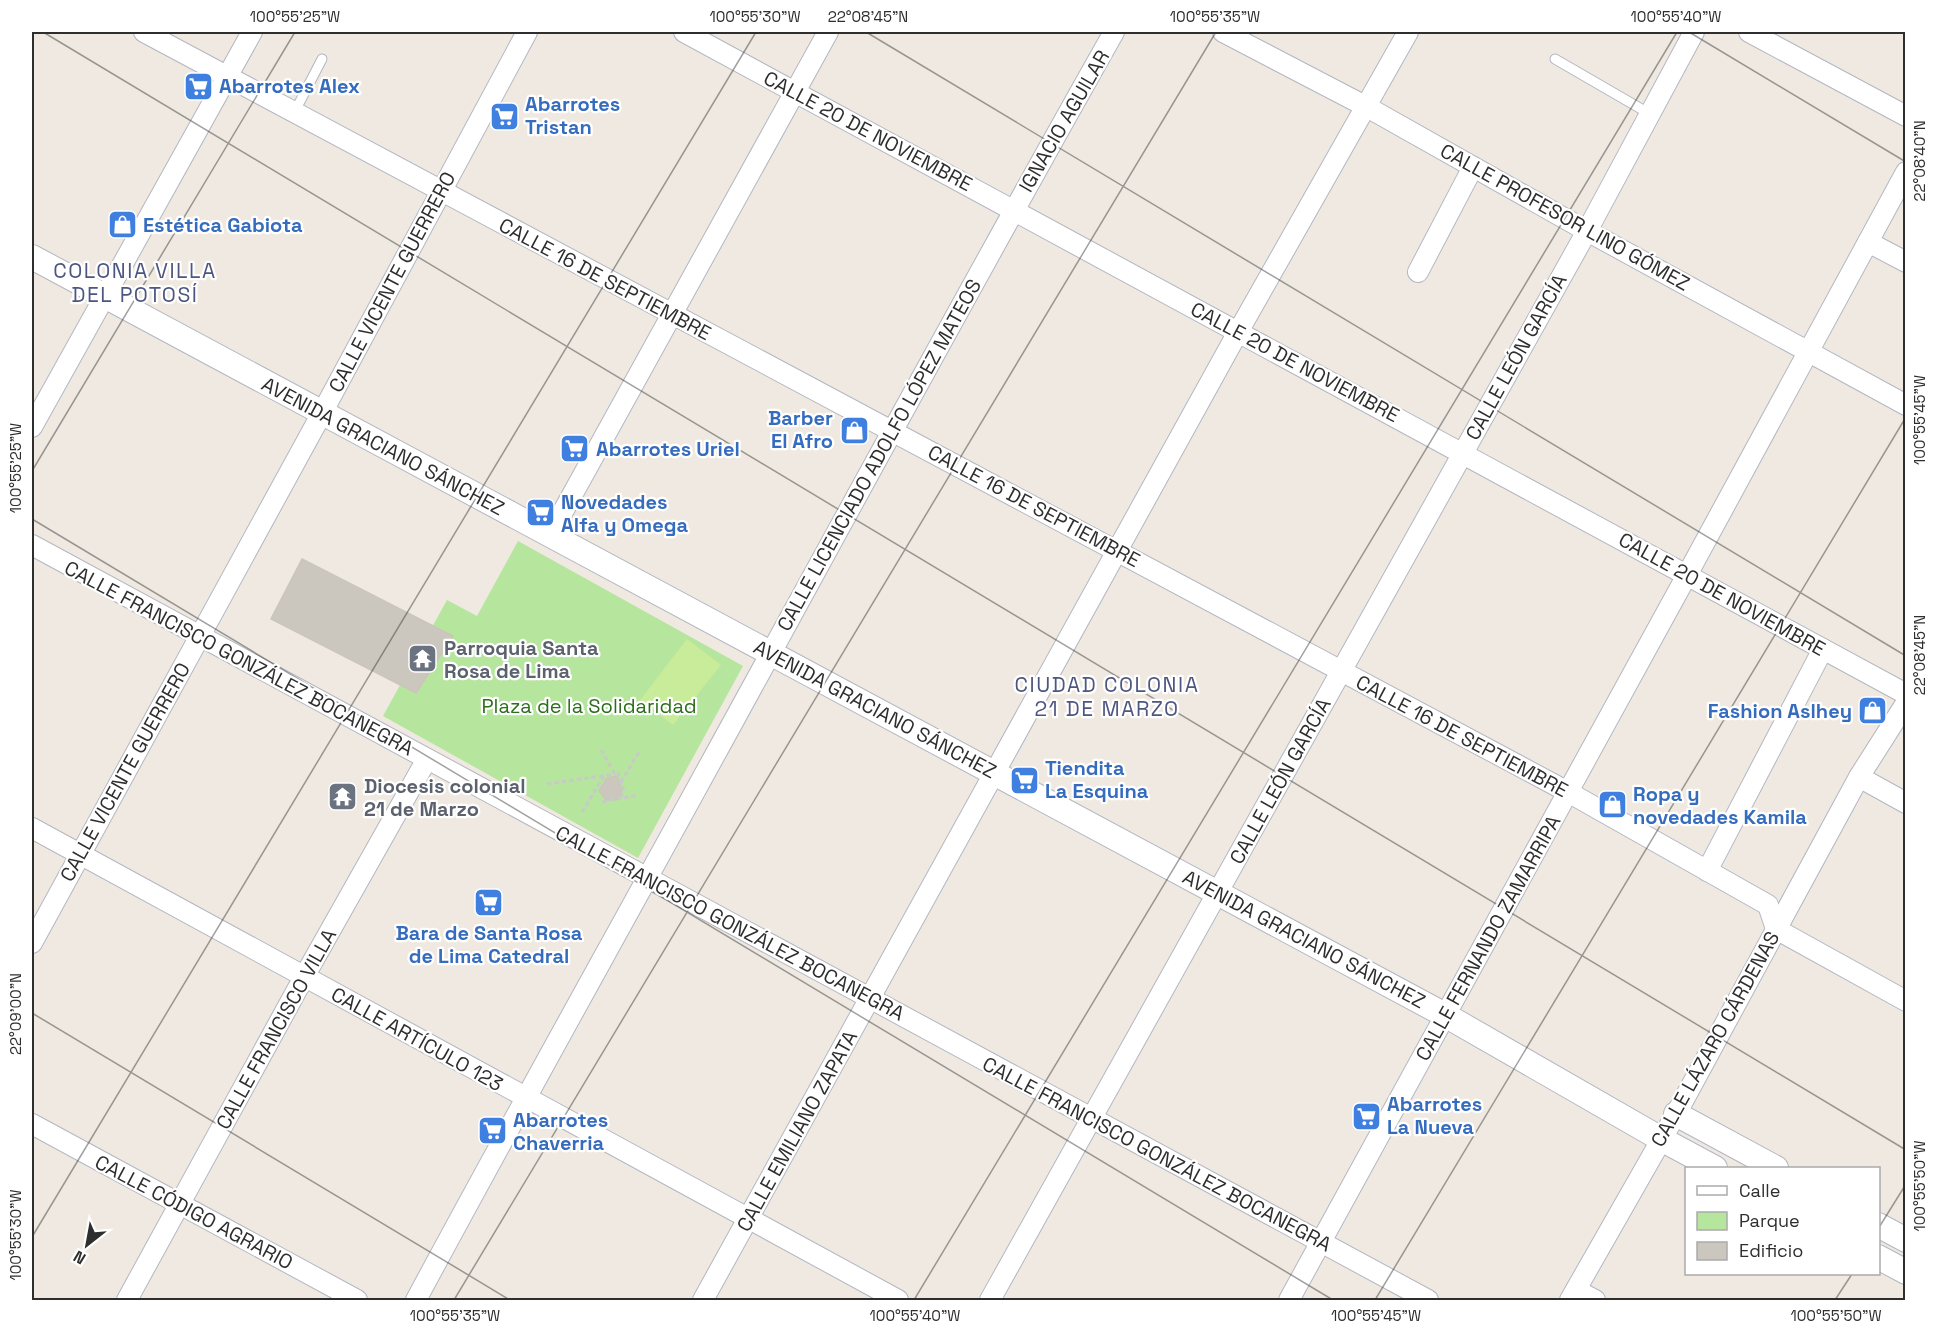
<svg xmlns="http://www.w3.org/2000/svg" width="1937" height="1332" font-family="'Space Grotesk',sans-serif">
<rect width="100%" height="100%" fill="#efe9e1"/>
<!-- green -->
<path fill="#b6e59e" d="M518,541L743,666L638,858L383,716L447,600L477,616Z"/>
<!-- pitch -->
<path fill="#c9ec9a" d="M687,639L721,665L673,725L640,700Z"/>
<!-- building -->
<g fill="#cbc7bf" stroke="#cbc5ba" stroke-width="1.5">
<path d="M302,559L453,636L416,693L271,619Z"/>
<path d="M617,776L622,790L616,800H606L599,791L607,778Z"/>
</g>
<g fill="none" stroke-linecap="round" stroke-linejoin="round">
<defs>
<g id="service">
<path d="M1555,59L1650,114"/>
<path d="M294,113L322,59"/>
</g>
<g id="minor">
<path d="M144,32L1568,792L1768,905L1776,929L1906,1001"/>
<path d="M684,32L1906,694"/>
<path d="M1223,32L1367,107L1587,231L1906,405"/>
<path d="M1749,32L1906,116"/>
<path d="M1868,242L1906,262"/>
<path d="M1418,272L1473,167"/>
<path d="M32,427L252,32"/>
<path d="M550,535L828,32"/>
<path d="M32,545L1428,1300"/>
<path d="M1859,777L1906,803"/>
<path d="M32,828L898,1300"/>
<path d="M1707,871L1823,649"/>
<path d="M32,943L322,413L527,32"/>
<path d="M32,1124L357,1300"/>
<path d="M1576,1290L1595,1300"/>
<path d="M127,1300L304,977L427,759"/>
<path d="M416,1300C512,1121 612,943 710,764C844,520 977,274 1114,32"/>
<path d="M703,1300L1238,332L1408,32"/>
<path d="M990,1300L1587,231L1694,32"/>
<path d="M1289,1300L1687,575L1906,172"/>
<path d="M1570,1300L1676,1114L1859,777L1906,703"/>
</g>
<g id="tertiary">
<path d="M32,257L1445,1015L1661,1139L1715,1168"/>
<path d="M1676,1114L1776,1168"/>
<path d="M1878,1225L1906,1240"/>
<path d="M1878,1257L1906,1272"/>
</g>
</defs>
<!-- service casing -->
<use href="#service" stroke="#b4b7c1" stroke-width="11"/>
<!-- minor casing -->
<use href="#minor" stroke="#b4b7c1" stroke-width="22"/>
<!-- tertiary casing -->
<use href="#tertiary" stroke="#b4b7c1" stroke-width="26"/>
<!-- path -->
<g stroke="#c9c9c9" stroke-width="3" stroke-dasharray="4.5 3" stroke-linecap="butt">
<path d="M601,750L615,774L618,773L624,791L620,798"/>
<path d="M621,782L639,752"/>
<path d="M547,784L615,774"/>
<path d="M602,802L638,795"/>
<path d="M582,812L604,776"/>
</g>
<!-- service -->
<use href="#service" stroke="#fff" stroke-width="9"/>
<!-- minor -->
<use href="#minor" stroke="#fff" stroke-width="20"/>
<!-- tertiary -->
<use href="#tertiary" stroke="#fff" stroke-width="24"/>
</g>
<!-- ticks -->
<path fill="none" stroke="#2e2e2e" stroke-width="1.5" stroke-opacity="0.45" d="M43,32L1906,1150M866,32L1906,656M1689,32L1906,162M32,471L295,32M32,519L1333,1300M32,1013L510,1300M1878,1229L1906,1184M32,1237L756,32M454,1300L1216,32M914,1300L1677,32M1375,1300L1906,417M1835,1300L1852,1274"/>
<!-- icons -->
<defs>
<symbol id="supermarket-square" viewBox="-11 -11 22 22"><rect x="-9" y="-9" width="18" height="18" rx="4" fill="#3f7fe0" stroke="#fff"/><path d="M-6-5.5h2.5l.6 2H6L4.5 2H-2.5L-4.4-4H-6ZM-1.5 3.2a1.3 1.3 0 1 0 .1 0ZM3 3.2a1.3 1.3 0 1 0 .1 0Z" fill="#fff"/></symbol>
<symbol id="shop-square" viewBox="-11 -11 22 22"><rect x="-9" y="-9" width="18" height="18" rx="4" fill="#3f7fe0" stroke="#fff"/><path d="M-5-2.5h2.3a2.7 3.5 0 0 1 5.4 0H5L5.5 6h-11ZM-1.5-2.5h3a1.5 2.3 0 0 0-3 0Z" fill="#fff"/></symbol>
<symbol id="temple-square" viewBox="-11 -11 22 22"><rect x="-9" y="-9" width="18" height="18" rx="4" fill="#6b7280" stroke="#fff"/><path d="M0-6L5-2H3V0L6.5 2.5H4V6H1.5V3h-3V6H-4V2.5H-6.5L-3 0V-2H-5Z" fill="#fff"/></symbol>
</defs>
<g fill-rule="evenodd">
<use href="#supermarket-square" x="182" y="70" width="33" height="33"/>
<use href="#supermarket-square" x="488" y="100" width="33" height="33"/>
<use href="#shop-square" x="106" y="208" width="33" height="33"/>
<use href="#shop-square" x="838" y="414" width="33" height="33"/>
<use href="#supermarket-square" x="558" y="432" width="33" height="33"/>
<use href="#supermarket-square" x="524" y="496" width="33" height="33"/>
<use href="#temple-square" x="406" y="642" width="33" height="33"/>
<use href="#shop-square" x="1856" y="694" width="33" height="33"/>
<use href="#supermarket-square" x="1008" y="764" width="33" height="33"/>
<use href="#temple-square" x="326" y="780" width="33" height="33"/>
<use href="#shop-square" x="1596" y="788" width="33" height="33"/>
<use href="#supermarket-square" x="472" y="886" width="33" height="33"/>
<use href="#supermarket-square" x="1350" y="1100" width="33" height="33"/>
<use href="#supermarket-square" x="476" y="1114" width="33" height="33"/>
</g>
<g text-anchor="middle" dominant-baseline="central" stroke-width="4.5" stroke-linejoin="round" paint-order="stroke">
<!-- shop labels -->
<g font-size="20" font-weight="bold" fill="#366cbe" stroke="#fff" text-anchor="start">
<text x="219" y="86">Abarrotes Alex</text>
<text x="525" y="104">Abarrotes<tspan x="525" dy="23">Tristan</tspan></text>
<text x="143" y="225">Estética Gabiota</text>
<text x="833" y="418" text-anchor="end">Barber<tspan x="833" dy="23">El Afro</tspan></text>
<text x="596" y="449">Abarrotes Uriel</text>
<text x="561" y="502">Novedades<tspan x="561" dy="23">Alfa y Omega</tspan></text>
<text x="1852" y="711" text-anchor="end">Fashion Aslhey</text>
<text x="1045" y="768">Tiendita<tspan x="1045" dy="23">La Esquina</tspan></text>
<text x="1633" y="794">Ropa y<tspan x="1633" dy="23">novedades Kamila</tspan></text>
<text x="489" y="933" text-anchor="middle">Bara de Santa Rosa<tspan x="489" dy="23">de Lima Catedral</tspan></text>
<text x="1387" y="1104">Abarrotes<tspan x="1387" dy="23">La Nueva</tspan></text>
<text x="513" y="1120">Abarrotes<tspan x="513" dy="23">Chaverria</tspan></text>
</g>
<!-- street labels -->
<g font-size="20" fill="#2e2e2e" stroke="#fff">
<text transform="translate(1064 121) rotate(-60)">IGNACIO AGUILAR</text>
<text transform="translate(868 131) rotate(28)">CALLE 20 DE NOVIEMBRE</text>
<text transform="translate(1565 217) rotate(29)">CALLE PROFESOR LINO GÓMEZ</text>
<text transform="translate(605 279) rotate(28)">CALLE 16 DE SEPTIEMBRE</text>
<text transform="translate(392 282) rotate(-62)">CALLE VICENTE GUERRERO</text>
<text transform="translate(1516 357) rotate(-61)">CALLE LEÓN GARCÍA</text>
<text transform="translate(1295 362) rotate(28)">CALLE 20 DE NOVIEMBRE</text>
<text transform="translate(383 446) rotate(28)">AVENIDA GRACIANO SÁNCHEZ</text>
<text transform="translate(879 455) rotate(-61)">CALLE LICENCIADO ADOLFO LÓPEZ MATEOS</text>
<text transform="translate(1034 506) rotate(28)">CALLE 16 DE SEPTIEMBRE</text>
<text transform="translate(1722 594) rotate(29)">CALLE 20 DE NOVIEMBRE</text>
<text transform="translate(239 658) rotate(28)">CALLE FRANCISCO GONZÁLEZ BOCANEGRA</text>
<text transform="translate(875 709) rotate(28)">AVENIDA GRACIANO SÁNCHEZ</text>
<text transform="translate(1462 736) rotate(28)">CALLE 16 DE SEPTIEMBRE</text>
<text transform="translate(125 772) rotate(-61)">CALLE VICENTE GUERRERO</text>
<text transform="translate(1280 781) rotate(-61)">CALLE LEÓN GARCÍA</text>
<text transform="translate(730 923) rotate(28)">CALLE FRANCISCO GONZÁLEZ BOCANEGRA</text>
<text transform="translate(1488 938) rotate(-61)">CALLE FERNANDO ZAMARRIPA</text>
<text transform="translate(1304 939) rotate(28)">AVENIDA GRACIANO SÁNCHEZ</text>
<text transform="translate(276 1029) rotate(-61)">CALLE FRANCISCO VILLA</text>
<text transform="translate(417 1039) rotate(29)">CALLE ARTÍCULO 123</text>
<text transform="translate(1715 1039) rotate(-61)">CALLE LÁZARO CÁRDENAS</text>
<text transform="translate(797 1131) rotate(-61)">CALLE EMILIANO ZAPATA</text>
<text transform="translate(1157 1154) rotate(28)">CALLE FRANCISCO GONZÁLEZ BOCANEGRA</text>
<text transform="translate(194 1212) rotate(28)">CALLE CÓDIGO AGRARIO</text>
</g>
<!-- worship labels -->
<g font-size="20" font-weight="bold" fill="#5b616d" stroke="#fff" text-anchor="start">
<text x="444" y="648">Parroquia Santa<tspan x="444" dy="23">Rosa de Lima</tspan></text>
<text x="364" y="786">Diocesis colonial<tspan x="364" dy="23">21 de Marzo</tspan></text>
</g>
<!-- park labels -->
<g font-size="20" fill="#2c6e1b" stroke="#fff">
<text x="589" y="706">Plaza de la Solidaridad</text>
</g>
<!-- neighbourhood labels -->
<g font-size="21" letter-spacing="1.5" fill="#4d5680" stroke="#fff">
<text x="135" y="270">COLONIA VILLA<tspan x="135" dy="24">DEL POTOSÍ</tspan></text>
<text x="1107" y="684">CIUDAD COLONIA<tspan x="1107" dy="24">21 DE MARZO</tspan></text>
</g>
</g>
<!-- border -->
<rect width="1937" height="1332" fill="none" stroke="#ffffff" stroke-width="66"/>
<!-- legend -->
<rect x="1685" y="1167" width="195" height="108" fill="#ffffff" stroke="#ababab" stroke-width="1.5"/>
<rect x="1697" y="1186" width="30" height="9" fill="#ffffff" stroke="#ababab" stroke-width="1.5"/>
<text x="1739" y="1197" font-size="18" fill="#2e2e2e">Calle</text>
<rect x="1697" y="1212" width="30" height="18" fill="#b6e59e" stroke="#ababab" stroke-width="1.5"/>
<text x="1739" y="1227" font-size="18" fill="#2e2e2e">Parque</text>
<rect x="1697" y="1242" width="30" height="18" fill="#cbc7bf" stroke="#ababab" stroke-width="1.5"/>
<text x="1739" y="1257" font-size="18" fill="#2e2e2e">Edificio</text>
<!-- north arrow -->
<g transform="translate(87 1245) rotate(211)" stroke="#ffffff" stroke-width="4.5" paint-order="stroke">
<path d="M0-4.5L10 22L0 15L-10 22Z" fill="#2e2e2e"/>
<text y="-9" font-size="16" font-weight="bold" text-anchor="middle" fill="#2e2e2e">N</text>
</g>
<rect x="33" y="33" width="1871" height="1266" fill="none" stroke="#2e2e2e" stroke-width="2"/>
<g font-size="15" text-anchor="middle" fill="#2e2e2e">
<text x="295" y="22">100°55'25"W</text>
<text x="755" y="22">100°55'30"W</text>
<text x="868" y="22">22°08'45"N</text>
<text x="1215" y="22">100°55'35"W</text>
<text x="1676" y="22">100°55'40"W</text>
<text transform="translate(1920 161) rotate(-90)" y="5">22°08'40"N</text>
<text transform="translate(1920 420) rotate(-90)" y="5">100°55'45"W</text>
<text transform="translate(16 468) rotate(-90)" y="5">100°55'25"W</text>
<text transform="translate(1920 655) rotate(-90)" y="5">22°08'45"N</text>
<text transform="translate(16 1014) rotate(-90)" y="5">22°09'00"N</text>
<text transform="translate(1920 1186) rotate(-90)" y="5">100°55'50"W</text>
<text transform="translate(16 1235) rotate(-90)" y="5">100°55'30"W</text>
<text x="455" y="1321">100°55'35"W</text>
<text x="915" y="1321">100°55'40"W</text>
<text x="1376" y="1321">100°55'45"W</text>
<text x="1836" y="1321">100°55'50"W</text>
</g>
</svg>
